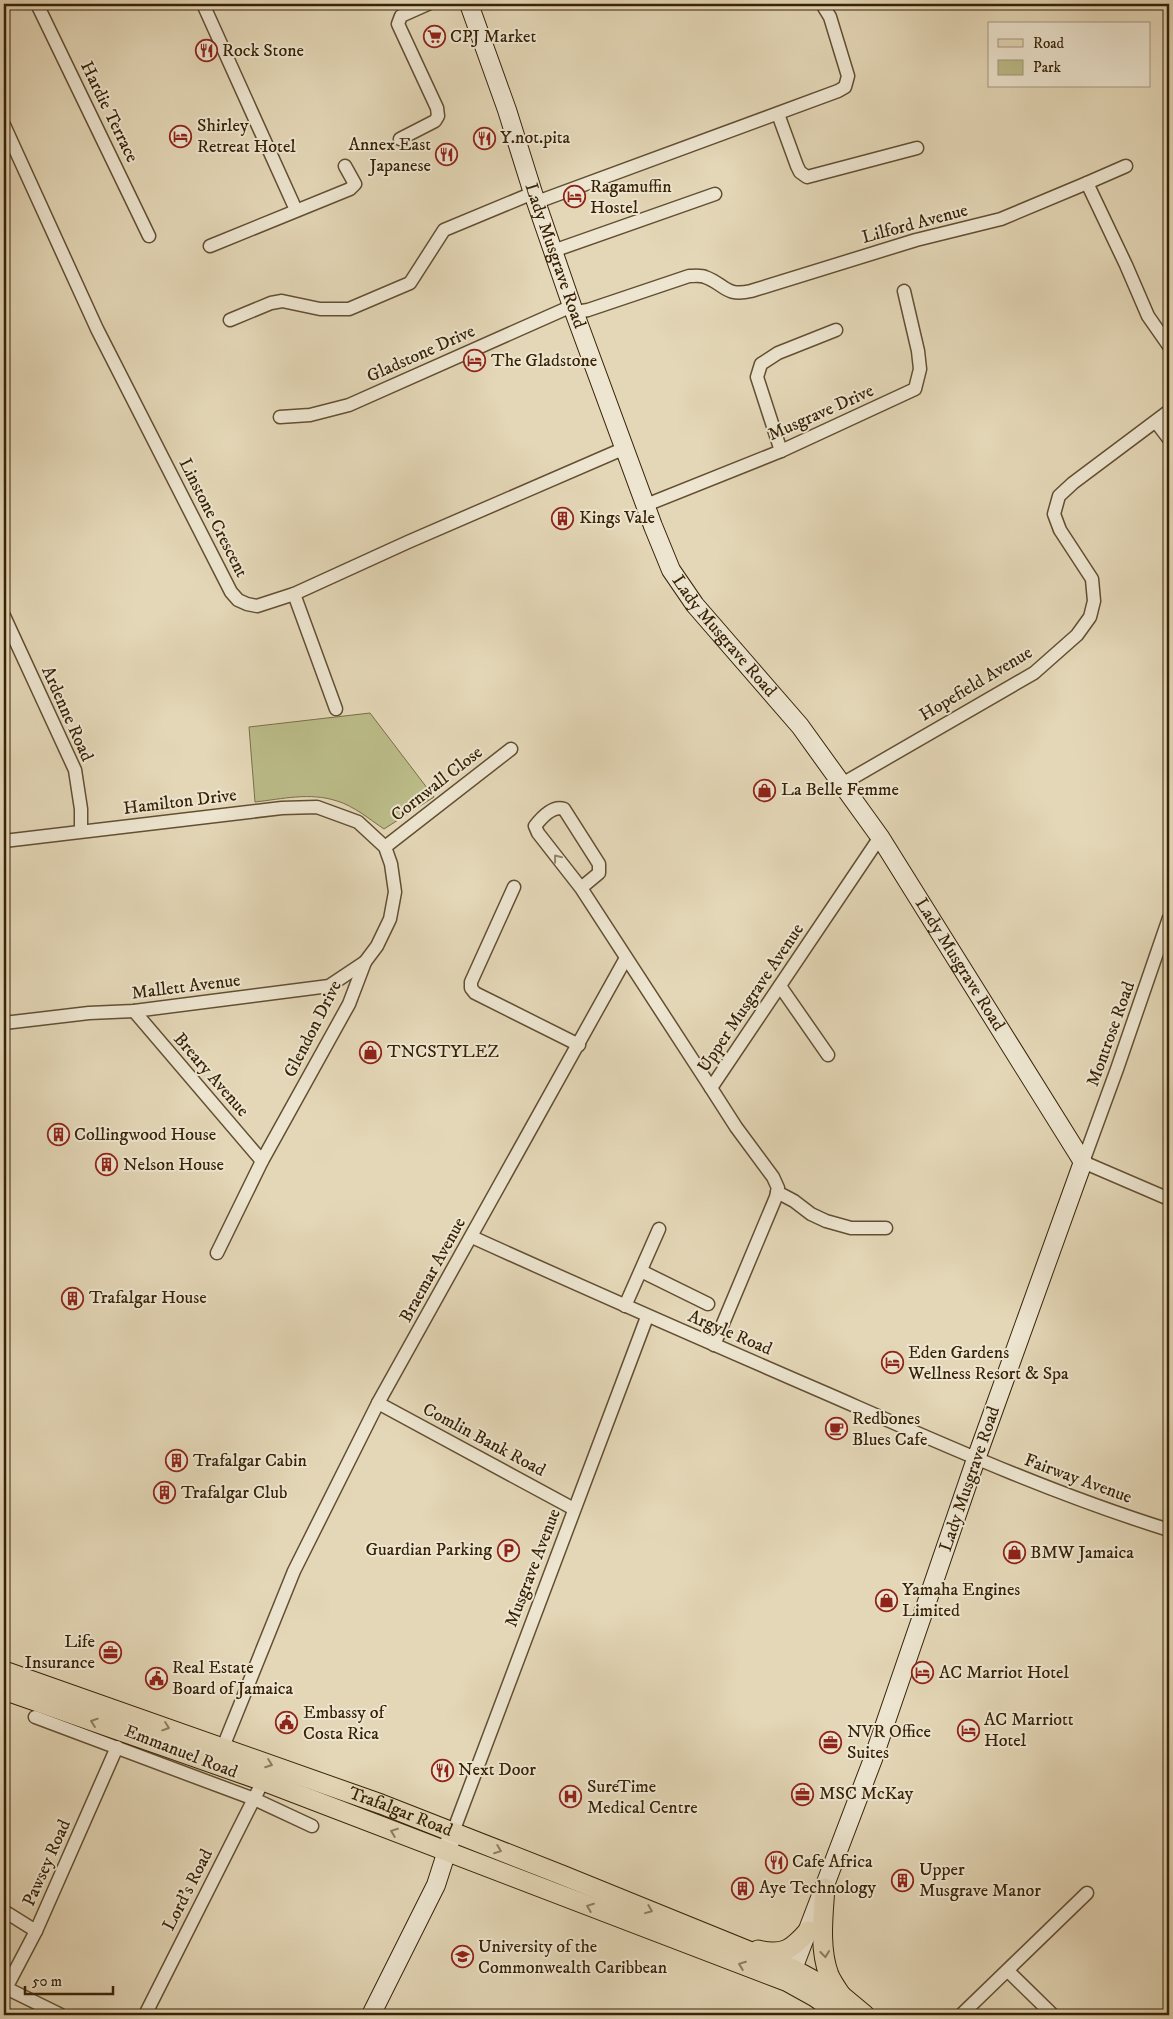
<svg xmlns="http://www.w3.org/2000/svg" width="1173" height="2019" font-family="'IM FELL DW Pica',serif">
<rect width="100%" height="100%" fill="#e4d7b7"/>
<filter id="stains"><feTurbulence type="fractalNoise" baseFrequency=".004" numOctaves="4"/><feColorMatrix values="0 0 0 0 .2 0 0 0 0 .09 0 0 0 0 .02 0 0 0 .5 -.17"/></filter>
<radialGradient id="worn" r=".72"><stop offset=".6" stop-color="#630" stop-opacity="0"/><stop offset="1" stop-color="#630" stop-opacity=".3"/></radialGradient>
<!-- green -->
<path fill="#bbbc89" stroke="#796f48" d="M370,713L434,797L384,829C369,819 354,806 337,801C310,792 282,799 255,802L249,727Z"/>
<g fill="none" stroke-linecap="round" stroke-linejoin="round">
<defs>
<g id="minor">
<path d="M37,4L149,236"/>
<path d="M203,4L296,210"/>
<path d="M778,114L797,166L800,172L807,177L917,148"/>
<path d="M4,125L97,329L231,592L238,600L247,604L257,606L294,594L408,542L625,448"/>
<path d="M400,139L435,121L438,116L437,108L398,24L401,16L428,4"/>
<path d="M1087,183L1126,166"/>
<path d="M537,202L838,91L845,87L848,76L830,17L822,4"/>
<path d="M210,246L350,189L355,184L345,166"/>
<path d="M553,251L715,194"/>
<path d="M576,312L588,310L689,276C694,276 701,275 705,277C725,284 725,297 751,291L916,240L1001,219L1087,183L1126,265L1148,316L1169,346"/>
<path d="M230,320L271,303L282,301L320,309H349L410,283L444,230L533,193"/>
<path d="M280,417L310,415L349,405L572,306"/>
<path d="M1156,422L1169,439"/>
<path d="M781,451L757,377L761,364L778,353L836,330"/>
<path d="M646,505L781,451L915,389L920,369L918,351L904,291"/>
<path d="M294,594L336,709"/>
<path d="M4,616L75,770L81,809V831"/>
<path d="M842,784L1034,673L1077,635L1090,617L1094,601L1092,579L1060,530L1054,514L1059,496L1073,483L1169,411"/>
<path d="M4,841L282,808L317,807L358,822L385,847L391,864L395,892L390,919L377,946L365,962L349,1004L262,1161L217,1253"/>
<path d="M385,847L511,749"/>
<path d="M514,887L471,982V988L475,993L579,1045"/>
<path d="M581,888L599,873V864L564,809C553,805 542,817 535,826L538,833L581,888L711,1088"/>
<path d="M1169,918L1117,1069L1083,1162L1169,1199"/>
<path d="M780,986L828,1055"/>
<path d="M134,1011L262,1161"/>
<path d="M4,1023L89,1013L134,1011L329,986L365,962"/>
<path d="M777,1192L794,1201L811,1214L826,1221L851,1228H886"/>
<path d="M472,1237C591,1291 710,1343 830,1395C942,1444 1053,1494 1169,1530"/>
<path d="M641,1271L708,1304"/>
<path d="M625,1306L659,1229"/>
<path d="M714,1345L776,1197L778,1188L773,1177L736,1127L711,1088L880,837"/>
<path d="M378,1403L574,1509"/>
<path d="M35,1717L254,1799L312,1826"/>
<path d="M223,1747L294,1571L378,1403L626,958"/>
<path d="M453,1832L647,1317"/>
<path d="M4,1911L36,1931"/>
<path d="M1008,1971L1053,2015"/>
<path d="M6,1988L61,2015"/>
<path d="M4,1992L36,1931L117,1747"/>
<path d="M145,2015L263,1781"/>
<path d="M961,2015L1087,1893"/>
</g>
<g id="secondary">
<path id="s1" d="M469,4L507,110L533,193L572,306L653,526L671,570L695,605L800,726L880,837L1083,1162L976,1459L873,1759L788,1982"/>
<path d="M371,2015L436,1885L453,1832"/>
</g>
<g id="primary">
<path id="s2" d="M4,1671L381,1804L562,1875L793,1969L841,1995L865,2015"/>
<path d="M4,1690L263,1781L788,1982L815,1997L841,2015"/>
<path d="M825,1888C823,1915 819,1949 829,1975C832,1982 837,1989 841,1995"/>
<path d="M758,1950C784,1956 792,1949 808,1931"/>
</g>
</defs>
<!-- minor casing -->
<use href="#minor" stroke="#624f32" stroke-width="15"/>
<!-- secondary casing -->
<use href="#secondary" stroke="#372206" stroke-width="20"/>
<!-- primary casing -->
<use href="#primary" stroke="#372206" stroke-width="21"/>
<!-- minor -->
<use href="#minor" stroke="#ede5d0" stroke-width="12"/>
<!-- secondary -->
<use href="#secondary" stroke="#ede5d0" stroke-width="18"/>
<!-- primary -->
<use href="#primary" stroke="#e4d7b7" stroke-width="19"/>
</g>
<!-- one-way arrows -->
<defs><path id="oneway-chevron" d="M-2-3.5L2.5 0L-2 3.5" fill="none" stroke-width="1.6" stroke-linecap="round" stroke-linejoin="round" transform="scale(1.25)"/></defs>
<use stroke="#92846b" href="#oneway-chevron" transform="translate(557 858) rotate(-128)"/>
<g stroke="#8e7c5e">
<use href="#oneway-chevron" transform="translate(94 1722) rotate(-161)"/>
<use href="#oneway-chevron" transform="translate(166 1727) rotate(19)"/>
<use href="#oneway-chevron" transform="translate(269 1764) rotate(20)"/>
<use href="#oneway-chevron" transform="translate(394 1832) rotate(-159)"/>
<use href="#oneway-chevron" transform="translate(498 1850) rotate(21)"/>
<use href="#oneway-chevron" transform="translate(590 1907) rotate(-159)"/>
<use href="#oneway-chevron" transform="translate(649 1910) rotate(22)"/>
<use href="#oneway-chevron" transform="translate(825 1954) rotate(84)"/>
<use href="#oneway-chevron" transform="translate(742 1965) rotate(-159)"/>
</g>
<!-- icons -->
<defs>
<symbol id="supermarket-ring" viewBox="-11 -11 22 22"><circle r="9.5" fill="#ede5d0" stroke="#8f2418" stroke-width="1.5"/><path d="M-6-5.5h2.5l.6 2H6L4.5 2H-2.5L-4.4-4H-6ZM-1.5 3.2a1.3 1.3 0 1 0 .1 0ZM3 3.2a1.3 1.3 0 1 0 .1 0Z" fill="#8f2418"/></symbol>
<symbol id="restaurant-ring" viewBox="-11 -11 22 22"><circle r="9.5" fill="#ede5d0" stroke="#8f2418" stroke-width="1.5"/><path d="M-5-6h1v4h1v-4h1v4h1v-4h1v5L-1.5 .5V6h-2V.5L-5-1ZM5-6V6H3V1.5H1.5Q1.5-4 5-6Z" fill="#8f2418"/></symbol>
<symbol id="hotel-ring" viewBox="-11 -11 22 22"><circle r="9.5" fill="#ede5d0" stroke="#8f2418" stroke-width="1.5"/><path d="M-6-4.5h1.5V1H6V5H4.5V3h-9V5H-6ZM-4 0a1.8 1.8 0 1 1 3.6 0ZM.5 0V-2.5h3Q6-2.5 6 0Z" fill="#8f2418"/></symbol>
<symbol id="building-ring" viewBox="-11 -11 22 22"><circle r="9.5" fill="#ede5d0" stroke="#8f2418" stroke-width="1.5"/><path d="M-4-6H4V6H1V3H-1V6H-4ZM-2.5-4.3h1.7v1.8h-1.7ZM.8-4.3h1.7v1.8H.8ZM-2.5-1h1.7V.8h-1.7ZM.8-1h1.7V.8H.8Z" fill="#8f2418"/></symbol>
<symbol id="shop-ring" viewBox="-11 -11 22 22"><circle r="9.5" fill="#ede5d0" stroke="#8f2418" stroke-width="1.5"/><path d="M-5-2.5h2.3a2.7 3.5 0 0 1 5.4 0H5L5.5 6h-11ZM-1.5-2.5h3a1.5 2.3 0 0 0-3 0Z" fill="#8f2418"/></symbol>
<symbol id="cafe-ring" viewBox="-11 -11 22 22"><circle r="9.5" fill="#ede5d0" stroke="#8f2418" stroke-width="1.5"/><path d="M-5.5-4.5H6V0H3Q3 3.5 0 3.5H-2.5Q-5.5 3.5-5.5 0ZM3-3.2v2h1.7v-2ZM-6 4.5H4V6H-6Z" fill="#8f2418"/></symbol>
<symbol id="parking-ring" viewBox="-11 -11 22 22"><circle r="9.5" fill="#ede5d0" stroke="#8f2418" stroke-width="1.5"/><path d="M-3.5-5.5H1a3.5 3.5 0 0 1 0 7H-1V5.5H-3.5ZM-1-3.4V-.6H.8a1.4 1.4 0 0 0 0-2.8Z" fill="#8f2418"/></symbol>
<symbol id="office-ring" viewBox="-11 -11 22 22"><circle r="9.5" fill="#ede5d0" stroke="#8f2418" stroke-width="1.5"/><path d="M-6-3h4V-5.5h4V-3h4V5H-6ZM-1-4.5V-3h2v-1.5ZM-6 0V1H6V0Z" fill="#8f2418"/></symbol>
<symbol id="civic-ring" viewBox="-11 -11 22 22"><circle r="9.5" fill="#ede5d0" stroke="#8f2418" stroke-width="1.5"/><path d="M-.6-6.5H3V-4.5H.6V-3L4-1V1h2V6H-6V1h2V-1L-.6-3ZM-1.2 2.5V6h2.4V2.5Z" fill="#8f2418"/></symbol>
<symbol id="hospital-ring" viewBox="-11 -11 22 22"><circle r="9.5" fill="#ede5d0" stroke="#8f2418" stroke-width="1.5"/><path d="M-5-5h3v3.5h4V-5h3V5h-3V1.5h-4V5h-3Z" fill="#8f2418"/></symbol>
<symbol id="university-ring" viewBox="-11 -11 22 22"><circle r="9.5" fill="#ede5d0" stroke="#8f2418" stroke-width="1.5"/><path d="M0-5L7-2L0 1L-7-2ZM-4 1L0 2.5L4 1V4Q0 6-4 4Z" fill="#8f2418"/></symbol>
</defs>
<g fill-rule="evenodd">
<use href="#supermarket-ring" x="422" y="24" width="25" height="25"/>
<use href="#restaurant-ring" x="194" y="38" width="25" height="25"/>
<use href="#hotel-ring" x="168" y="124" width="25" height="25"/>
<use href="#restaurant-ring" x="472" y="126" width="25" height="25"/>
<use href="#restaurant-ring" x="434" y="142" width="25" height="25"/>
<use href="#hotel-ring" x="562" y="184" width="25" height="25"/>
<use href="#hotel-ring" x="462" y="348" width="25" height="25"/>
<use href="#building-ring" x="550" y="506" width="25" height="25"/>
<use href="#shop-ring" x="752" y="778" width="25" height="25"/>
<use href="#shop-ring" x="358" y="1040" width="25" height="25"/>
<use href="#building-ring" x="46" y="1122" width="25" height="25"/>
<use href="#building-ring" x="94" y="1152" width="25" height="25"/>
<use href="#building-ring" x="60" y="1286" width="25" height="25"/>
<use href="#hotel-ring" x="880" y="1350" width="25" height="25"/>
<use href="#cafe-ring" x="824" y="1416" width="25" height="25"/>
<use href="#building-ring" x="164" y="1448" width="25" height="25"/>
<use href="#building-ring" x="152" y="1480" width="25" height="25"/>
<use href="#parking-ring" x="496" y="1538" width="25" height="25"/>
<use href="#shop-ring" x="1002" y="1540" width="25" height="25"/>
<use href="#shop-ring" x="874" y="1588" width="25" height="25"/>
<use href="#office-ring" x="98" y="1640" width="25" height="25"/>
<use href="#hotel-ring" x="910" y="1660" width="25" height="25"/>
<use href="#civic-ring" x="144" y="1666" width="25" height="25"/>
<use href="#civic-ring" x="274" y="1710" width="25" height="25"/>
<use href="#hotel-ring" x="956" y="1718" width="25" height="25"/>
<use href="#office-ring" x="818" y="1730" width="25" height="25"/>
<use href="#restaurant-ring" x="430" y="1758" width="25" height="25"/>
<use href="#office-ring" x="790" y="1782" width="25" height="25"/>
<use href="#hospital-ring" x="558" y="1784" width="25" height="25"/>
<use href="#restaurant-ring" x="764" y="1850" width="25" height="25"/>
<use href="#building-ring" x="890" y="1868" width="25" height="25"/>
<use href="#building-ring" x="730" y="1876" width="25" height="25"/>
<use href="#university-ring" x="450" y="1944" width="25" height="25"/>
</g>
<g text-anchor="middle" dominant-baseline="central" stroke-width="4" stroke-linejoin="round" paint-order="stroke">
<!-- poi labels -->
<g font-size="18" fill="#372206" stroke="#ede5d0" text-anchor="start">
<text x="450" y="37">CPJ Market</text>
<text x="222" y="51">Rock Stone</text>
<text x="197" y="126">Shirley<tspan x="197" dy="21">Retreat Hotel</tspan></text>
<text x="500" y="138">Y.not.pita</text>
<text x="431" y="145" text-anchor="end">Annex East<tspan x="431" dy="21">Japanese</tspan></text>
<text x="590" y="187">Ragamuffin<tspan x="590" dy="21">Hostel</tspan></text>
<text x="491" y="361">The Gladstone</text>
<text x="579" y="518">Kings Vale</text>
<text x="781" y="790">La Belle Femme</text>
<text x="387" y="1052">TNCSTYLEZ</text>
<text x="74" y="1135">Collingwood House</text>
<text x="123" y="1165">Nelson House</text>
<text x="89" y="1298">Trafalgar House</text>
<text x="908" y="1353">Eden Gardens<tspan x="908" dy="21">Wellness Resort &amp; Spa</tspan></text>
<text x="852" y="1419">Redbones<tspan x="852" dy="21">Blues Cafe</tspan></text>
<text x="193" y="1461">Trafalgar Cabin</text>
<text x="181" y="1493">Trafalgar Club</text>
<text x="492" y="1550" text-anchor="end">Guardian Parking</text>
<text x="1030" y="1553">BMW Jamaica</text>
<text x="902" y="1590">Yamaha Engines<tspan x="902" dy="21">Limited</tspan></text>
<text x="95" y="1642" text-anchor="end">Life<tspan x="95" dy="21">Insurance</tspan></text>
<text x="172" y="1668">Real Estate<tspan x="172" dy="21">Board of Jamaica</tspan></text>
<text x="939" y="1673">AC Marriot Hotel</text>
<text x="303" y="1713">Embassy of<tspan x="303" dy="21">Costa Rica</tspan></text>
<text x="984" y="1720">AC Marriott<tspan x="984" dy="21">Hotel</tspan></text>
<text x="847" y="1732">NVR Office<tspan x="847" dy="21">Suites</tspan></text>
<text x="458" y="1770">Next Door</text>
<text x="587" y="1787">SureTime<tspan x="587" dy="21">Medical Centre</tspan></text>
<text x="819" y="1794">MSC McKay</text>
<text x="792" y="1862">Cafe Africa</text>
<text x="919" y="1870">Upper<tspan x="919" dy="21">Musgrave Manor</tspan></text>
<text x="759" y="1888">Aye Technology</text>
<text x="478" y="1947">University of the<tspan x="478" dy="21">Commonwealth Caribbean</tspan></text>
</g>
<!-- street labels -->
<g font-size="18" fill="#372206" stroke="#ede5d0">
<text transform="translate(109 112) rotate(64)">Hardie Terrace</text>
<text transform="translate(915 224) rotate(-15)">Lilford Avenue</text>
<text stroke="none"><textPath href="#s1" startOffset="266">Lady Musgrave Road</textPath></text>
<text transform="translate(421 354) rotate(-24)">Gladstone Drive</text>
<text transform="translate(821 413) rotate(-24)">Musgrave Drive</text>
<text transform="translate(213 518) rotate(63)">Linstone Crescent</text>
<text stroke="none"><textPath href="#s1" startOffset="686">Lady Musgrave Road</textPath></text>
<text transform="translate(976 684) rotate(-31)">Hopefield Avenue</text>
<text transform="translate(67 714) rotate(66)">Ardenne Road</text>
<text transform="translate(437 784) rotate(-38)">Cornwall Close</text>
<text transform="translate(180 802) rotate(-7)">Hamilton Drive</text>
<text stroke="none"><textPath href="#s1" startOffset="1091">Lady Musgrave Road</textPath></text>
<text transform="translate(186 987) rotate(-7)">Mallett Avenue</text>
<text transform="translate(751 998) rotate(-56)">Upper Musgrave Avenue</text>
<text transform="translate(313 1029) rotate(-63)">Glendon Drive</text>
<text transform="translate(1111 1034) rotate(-70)">Montrose Road</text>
<text transform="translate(211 1075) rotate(49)">Breary Avenue</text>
<text transform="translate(433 1270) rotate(-61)">Braemar Avenue</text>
<text transform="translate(730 1333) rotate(23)">Argyle Road</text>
<text transform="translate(484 1440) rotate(28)">Comlin Bank Road</text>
<text transform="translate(970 1479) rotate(-71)">Lady Musgrave Road</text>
<text transform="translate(1078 1479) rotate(20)">Fairway Avenue</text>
<text transform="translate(533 1568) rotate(-69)">Musgrave Avenue</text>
<text transform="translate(181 1752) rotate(21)">Emmanuel Road</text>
<text stroke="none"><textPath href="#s2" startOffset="421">Trafalgar Road</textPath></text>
<text transform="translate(47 1863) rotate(-66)">Pawsey Road</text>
<text transform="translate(188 1890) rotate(-63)">Lord's Road</text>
</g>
</g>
<!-- margin -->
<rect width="1173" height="2019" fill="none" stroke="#e4d7b7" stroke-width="20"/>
<rect x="5" y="5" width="1163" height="2009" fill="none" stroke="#372206" stroke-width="2.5"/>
<rect x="10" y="10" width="1153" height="1999" fill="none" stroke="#372206"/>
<!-- legend -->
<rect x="988" y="22" width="162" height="65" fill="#ede5d0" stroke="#a4977f"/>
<rect x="998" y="39" width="25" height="8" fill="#e4d7b7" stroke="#a4977f"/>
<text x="1033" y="48" font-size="15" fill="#372206">Road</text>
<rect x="998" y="60" width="25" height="15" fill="#bbbc89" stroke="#a4977f"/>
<text x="1033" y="72" font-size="15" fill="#372206">Park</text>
<!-- scale -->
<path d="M25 1986v8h88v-8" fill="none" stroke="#372206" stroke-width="2.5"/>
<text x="32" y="1986" font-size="15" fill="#372206" stroke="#ede5d0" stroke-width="4" paint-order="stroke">50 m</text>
<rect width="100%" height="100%" filter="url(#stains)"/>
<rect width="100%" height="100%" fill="url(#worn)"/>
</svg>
